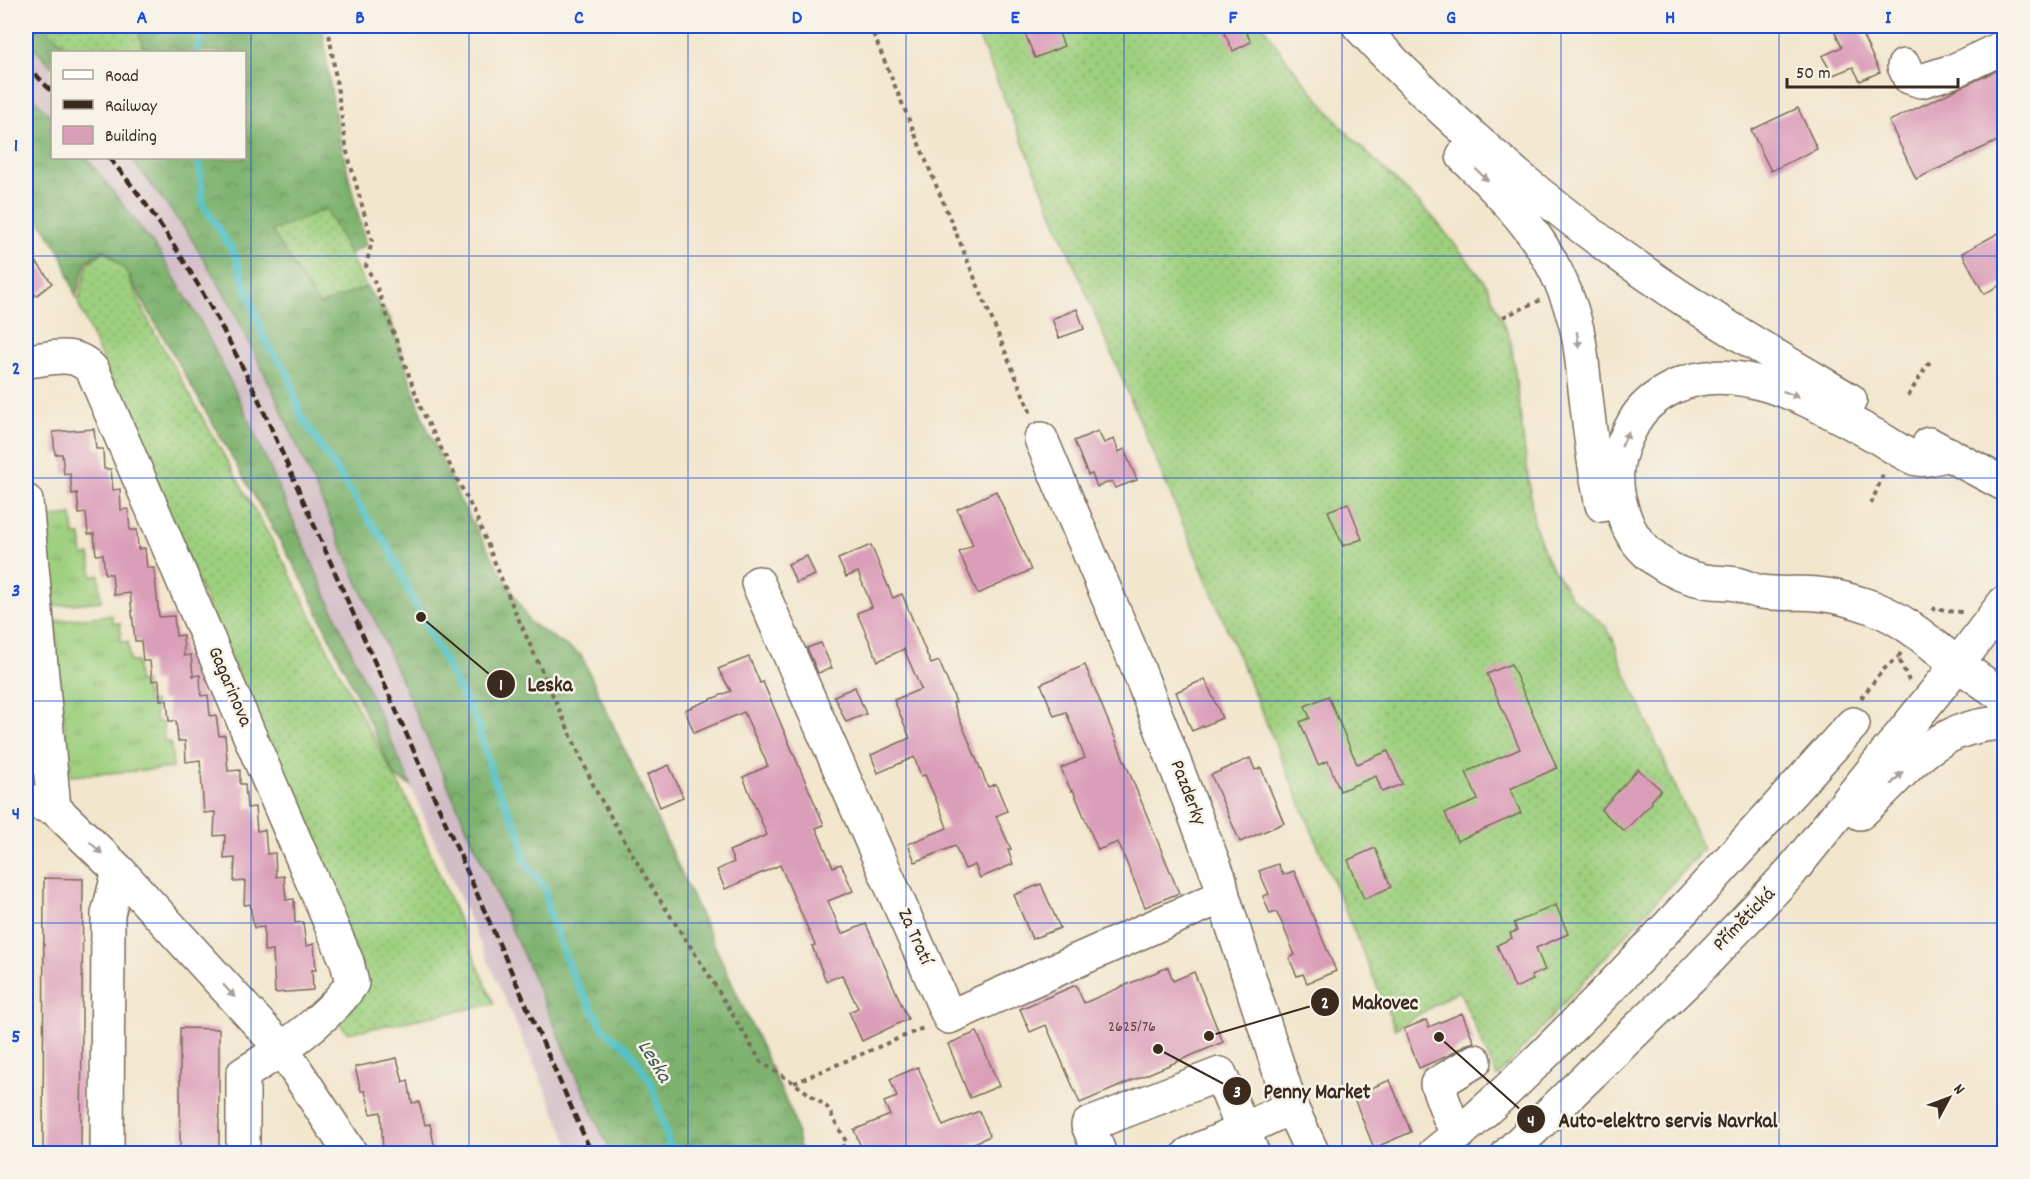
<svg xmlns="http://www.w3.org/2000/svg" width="2030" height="1179" font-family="Dekko,sans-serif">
<defs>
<pattern id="grass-tufts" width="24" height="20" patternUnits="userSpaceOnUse" patternTransform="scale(1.5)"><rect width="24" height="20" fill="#9ed07f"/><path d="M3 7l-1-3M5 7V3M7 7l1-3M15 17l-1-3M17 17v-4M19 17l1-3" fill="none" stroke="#82a967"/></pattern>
<pattern id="forest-crowns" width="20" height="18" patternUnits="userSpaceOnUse" patternTransform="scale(1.5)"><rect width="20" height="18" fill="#7eb26e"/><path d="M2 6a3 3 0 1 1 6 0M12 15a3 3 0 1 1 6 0" fill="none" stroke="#68915a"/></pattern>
<pattern id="garden-dots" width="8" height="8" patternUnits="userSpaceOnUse" patternTransform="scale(1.5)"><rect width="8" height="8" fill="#9ed07f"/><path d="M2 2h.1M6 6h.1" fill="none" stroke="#82a967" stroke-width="1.8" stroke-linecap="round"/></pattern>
</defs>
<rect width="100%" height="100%" fill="#f7f3e8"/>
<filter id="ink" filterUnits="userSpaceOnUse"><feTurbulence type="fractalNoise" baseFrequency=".0167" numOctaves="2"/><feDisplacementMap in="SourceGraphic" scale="12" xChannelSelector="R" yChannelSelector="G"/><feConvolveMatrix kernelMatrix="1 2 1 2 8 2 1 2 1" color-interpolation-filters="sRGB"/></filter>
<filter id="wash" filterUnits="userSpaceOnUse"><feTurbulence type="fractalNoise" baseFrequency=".008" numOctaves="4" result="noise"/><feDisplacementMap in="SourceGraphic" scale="24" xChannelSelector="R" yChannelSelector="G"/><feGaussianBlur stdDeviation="1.35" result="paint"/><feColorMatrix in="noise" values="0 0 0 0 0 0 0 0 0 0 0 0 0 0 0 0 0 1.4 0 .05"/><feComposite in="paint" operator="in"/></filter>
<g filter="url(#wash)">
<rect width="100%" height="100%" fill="#f2e6cd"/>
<!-- railway -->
<g fill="#d2bdc6">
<path d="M26,38L52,67V118L26,89Z"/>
<path d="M87,158H131L188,233L230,303L272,389L611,1153H573L241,403L159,252Z"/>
</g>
<!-- grass -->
<g fill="url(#grass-tufts)" stroke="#6c7d4e" stroke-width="1.5">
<path d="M72,515L74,535H81L83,556L90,555L92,576L99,575L101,601L53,606L43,518Z"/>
<path d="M112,615L113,623H120L121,642H128L130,662H137L138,682H145L147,702L154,701L156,722H163L164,742H171L173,768L70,776L54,621Z"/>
</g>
<!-- forest -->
<g fill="url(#forest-crowns)" stroke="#5c6e46" stroke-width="1.5">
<path d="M26,26H44L72,52H52V67L26,38Z"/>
<path d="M136,26H323C329,100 347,173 366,245L350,254L326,209L272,231L319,305L366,287L390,318L424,421L461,502L530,623L581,655L793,1116L801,1153H611L272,389L230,303L188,233L131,158H244V52H145Z"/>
<path d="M26,89L52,118V158H87L159,252L199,319L241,403L411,786L395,777L305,585L125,270L105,249L86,261L76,297L61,253L26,200Z"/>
</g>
<!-- garden -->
<g fill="url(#garden-dots)" stroke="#6c7d4e" stroke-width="1.5">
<path d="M44,26H136L145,52H72Z"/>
<path d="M974,26H1263L1286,59L1345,131L1433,217L1487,285L1511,342L1534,523L1547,559L1572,598L1606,627L1613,639L1620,660L1703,849L1497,1077L1459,990L1395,1029Z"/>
<path d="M326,209L366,287L319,305L272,231Z"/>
<path d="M105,251L125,270L151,326L285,564L362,717L410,805L494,1004L348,1033L335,1019L364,971L78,303L88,262Z"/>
</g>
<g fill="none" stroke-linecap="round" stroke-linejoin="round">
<!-- stream -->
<g stroke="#53c2c8" stroke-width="7">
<path d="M194,26L201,38L197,52"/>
<path d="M199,158L203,204L234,253L266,343L288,373L300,414L371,523L387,544L421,617L477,723L495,783L520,833L524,860L545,889L549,912L572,975L605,1031L629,1049L652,1084L672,1154"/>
</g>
</g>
<g id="blocks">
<!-- building -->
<g fill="#db9eb9">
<path d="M1022,26H1056L1064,46L1035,58Z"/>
<path d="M1221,26H1243L1251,42L1233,51Z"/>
<path d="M1832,26H1858L1880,72L1860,81L1853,67L1833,75L1822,56L1842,47Z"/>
<path d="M2004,67V138L1916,179L1889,121Z"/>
<path d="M1798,108L1817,149L1771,171L1751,130Z"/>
<path d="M2004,230V283L1984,294L1962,253Z"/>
<path d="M26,248L52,283L36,296L26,282Z"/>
<path d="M1077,309L1084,329L1059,338L1052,319Z"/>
<path d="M94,429L96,449H103L104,469H111L113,490L120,489L121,510L128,509L130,530H137L138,549L145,548L147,568H154L159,617L174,616L176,636L183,635L184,656L191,655L193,676L200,675L201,696L208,695L210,716L216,715L219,736L225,735L228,771L240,770V784H245L247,808L255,807L257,831L265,830L267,854L275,853L276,877L284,876L286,900L294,899L295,923L303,922L306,946L314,944L316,970H312L313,990L275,993L273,950L264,951V927L254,928L250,904L244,905L245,881L234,882L235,858L224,859L225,835L214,836L215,812L204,813L200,760L186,762L185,741H178L176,721H169L167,700H160L159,680L152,681L150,661H143L141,641H135L130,593L114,595L112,574H105L103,554L96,555L94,534H88L86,513L79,514L77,493L72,494L70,473L64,474L62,454H55L53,432Z"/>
<path d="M1098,431L1104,443L1114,439L1119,452L1124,449L1137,480L1115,488L1112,481L1097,487L1092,474L1088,475L1074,441Z"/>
<path d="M996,491L1031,570L978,594L959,552L973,545L957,509Z"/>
<path d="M1348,503L1362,539L1343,546L1328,511Z"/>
<path d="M871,545L893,598L902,594L931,664L939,661L956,702L953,703L988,787L996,784L1007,811L996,816L1011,849L1008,850L1013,864L980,878L975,865L965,869L955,846L915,862L908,844L947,828L941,811L925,775L921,776L914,757L878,773L871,755L910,738L894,700L921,689L904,649L878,661L857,613L872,607L858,572L846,577L838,559Z"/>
<path d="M807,556L815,575L796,583L788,564Z"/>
<path d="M821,643L832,668L818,673L807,648Z"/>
<path d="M749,657L760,683L763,682L824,825L816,828L833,867L841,864L853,891L828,901L842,934L866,924L908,1019L862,1041L849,1012L858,1008L842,975L826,981L812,946L815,945L780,865L725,889L717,870L734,862L729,851L767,835L743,777L768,766L744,712L694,733L685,710L731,691L718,669Z"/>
<path d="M1511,664L1557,768L1510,789L1521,813L1457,841L1445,813L1478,800L1466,772L1520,749L1487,674Z"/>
<path d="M1085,665L1179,893L1145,907L1118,842L1098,850L1073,790L1071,791L1061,768L1085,758L1066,712L1054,716L1041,684Z"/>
<path d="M1205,679L1222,718L1192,731L1176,692Z"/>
<path d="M855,687L866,714L846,722L834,696Z"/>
<path d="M1328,696L1357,764L1388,751L1402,784L1382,792L1376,776L1340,791L1328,761L1318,765L1300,722L1310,718L1305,706Z"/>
<path d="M1250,758L1255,770L1261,768L1284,823L1240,842L1211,775Z"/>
<path d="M669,765L683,797L660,807L647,775Z"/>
<path d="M1638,769L1661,790L1652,800V803L1624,831L1601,810Z"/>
<path d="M1375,848L1391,887L1364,899L1348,860Z"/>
<path d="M1278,864L1283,875L1294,871L1336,971L1307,983L1303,974L1297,976L1289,958L1295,955L1281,921L1276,912L1270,914L1263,896L1269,894L1259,871Z"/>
<path d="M44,878L83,879L81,1154H43Z"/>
<path d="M1041,884L1060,928L1032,939L1014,895Z"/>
<path d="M1556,905L1568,934L1536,948L1545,970L1531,976L1533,980L1515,988L1497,945L1512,938L1510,933L1517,931L1514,923Z"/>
<path d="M1168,967L1173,981L1194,972L1223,1042L1080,1103L1046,1025L1030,1032L1020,1009L1076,985L1084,1003Z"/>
<path d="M1462,1013L1474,1042L1465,1045L1447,1056L1419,1068L1404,1029L1426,1020L1429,1027Z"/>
<path d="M180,1028L219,1029V1154H180Z"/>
<path d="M977,1032L999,1086L970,1098L948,1044Z"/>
<path d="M397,1058L403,1082L408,1080L412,1103L419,1102L425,1125L430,1124L436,1154H383L381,1112L371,1114L365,1091H361L355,1067Z"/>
<path d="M918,1067L943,1126L979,1111L990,1136L949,1154H864L854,1130L890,1115L884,1102L897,1097L890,1079Z"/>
<path d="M1390,1080L1411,1132L1374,1148L1353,1096Z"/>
</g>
</g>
</g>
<g filter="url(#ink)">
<use href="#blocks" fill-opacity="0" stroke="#7b6c5b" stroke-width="1.5"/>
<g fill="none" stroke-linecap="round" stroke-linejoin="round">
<defs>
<g id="minor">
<path d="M1904,66L1909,77L1921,81L1953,71L2004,47"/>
<path d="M26,361C51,359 75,349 93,371L347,962L352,983C330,1018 279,1052 243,1074V1154"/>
<path d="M1041,439L1135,661L1220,880L1223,896L1291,1107L1313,1154"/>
<path d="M26,501L54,808"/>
<path d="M758,583L949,1017L1223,896"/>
<path d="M26,800L54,808L119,871L282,1049L351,1154"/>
<path d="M1460,1133L1450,1119L1437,1084L1475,1061"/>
<path d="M107,1154L108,914L119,871"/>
<path d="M1100,1154L1088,1125L1220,1074L1243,1130L1189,1154"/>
<path d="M1253,1154L1243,1130L1291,1107"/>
<path d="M1434,1154C1494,1106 1547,1052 1600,998C1687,909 1769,816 1853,724"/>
</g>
<g id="major">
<path d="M1359,26C1451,124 1555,213 1667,288C1726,328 1789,364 1850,400"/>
<path d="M1463,156C1517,208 1558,253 1577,329C1582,351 1583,374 1586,397C1590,433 1594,469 1602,505"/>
<path d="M1929,444L2004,484"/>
<path d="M1949,454C1940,456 1926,461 1917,459C1906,456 1885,441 1874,435C1818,405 1738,356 1674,387C1658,395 1642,406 1634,422C1614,457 1611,482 1626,521C1638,553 1671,575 1705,581C1715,583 1726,582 1736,584C1745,586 1753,591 1762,592C1780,595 1799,592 1817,594C1833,595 1858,602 1874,608C1905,620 1930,643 1956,663C1972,675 1988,685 2004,697"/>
<path d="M1860,813C1909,770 1931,726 2004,723"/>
<path d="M1508,1154L1691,977L1790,873L1958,664L2004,603"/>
</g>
</defs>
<!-- minor casing -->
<use href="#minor" stroke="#7b6c5b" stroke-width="36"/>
<!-- major casing -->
<use href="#major" stroke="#7b6c5b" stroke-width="36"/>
<!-- path -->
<g stroke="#7b6c5b" stroke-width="4" stroke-dasharray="4.5 4.5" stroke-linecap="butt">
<path d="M328,26L347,152L372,241L366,266L376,285L422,411L475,514L513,607L596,791L649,883L710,977L761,1062L794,1083L827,1107L848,1145"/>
<path d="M870,26L1032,416"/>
<path d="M26,315L29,333"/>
<path d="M1503,317L1541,300"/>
<path d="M1908,396L1932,358"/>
<path d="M1871,504L1884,472"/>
<path d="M1933,611L1936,607L1946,611L1962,612"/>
<path d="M1901,653L1898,657L1909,681"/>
<path d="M1861,698L1883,670L1898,657"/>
<path d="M794,1083L923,1028"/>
<path d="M825,1154L828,1150L848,1145L852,1154"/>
</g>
<!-- minor -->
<use href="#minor" stroke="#fff" stroke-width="33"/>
<!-- major -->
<use href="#major" stroke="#fff" stroke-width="33"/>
<!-- rail -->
<g stroke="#3b2a1e" stroke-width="4.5" stroke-dasharray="9 4.5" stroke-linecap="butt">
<path d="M26,64L52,92"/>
<path d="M109,158C171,229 215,312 257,396L592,1154"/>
</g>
</g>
<!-- one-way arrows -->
<defs><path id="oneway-solid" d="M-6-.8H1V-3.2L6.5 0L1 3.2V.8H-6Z" transform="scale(1.5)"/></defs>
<g fill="#a79f9a">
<use href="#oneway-solid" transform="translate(1482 175) rotate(44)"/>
<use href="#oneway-solid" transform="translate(1578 340) rotate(82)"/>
<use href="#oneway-solid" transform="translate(1791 394) rotate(21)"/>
<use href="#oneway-solid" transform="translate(1625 439) rotate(-65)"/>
<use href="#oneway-solid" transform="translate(1897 778) rotate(-47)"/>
<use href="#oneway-solid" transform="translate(96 848) rotate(44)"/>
<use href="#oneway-solid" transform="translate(229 991) rotate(48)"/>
</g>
</g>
<!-- grid -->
<path fill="none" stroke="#1d4ed8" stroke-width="1.5" stroke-opacity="0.55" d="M251,26V1154M469,26V1154M688,26V1154M906,26V1154M1124,26V1154M1342,26V1154M1561,26V1154M1779,26V1154M26,256H2004M26,478H2004M26,701H2004M26,923H2004"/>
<g text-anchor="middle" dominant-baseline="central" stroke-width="5" stroke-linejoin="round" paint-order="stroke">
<!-- number labels -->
<g font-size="16" fill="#634745">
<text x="1132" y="1027">2625/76</text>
</g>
<!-- street labels -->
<g font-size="20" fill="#3b2a1e" stroke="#f7f3e8">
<text transform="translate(229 687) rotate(67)">Gagarinova</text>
<text transform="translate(1187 793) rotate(69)">Pazderky</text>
<text transform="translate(1745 920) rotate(-46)">Přímětická</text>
<text transform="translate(914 937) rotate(66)">Za Tratí</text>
</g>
<!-- water labels -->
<g font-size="21" font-style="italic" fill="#425851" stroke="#f7f3e8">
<text transform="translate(653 1062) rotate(58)">Leska</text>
</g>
</g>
<!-- callouts -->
<path fill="none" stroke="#3b2a1e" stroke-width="2" d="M421 617L501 684M1209 1036L1325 1002M1158 1049L1237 1091M1439 1037L1531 1119"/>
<g fill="#3b2a1e" stroke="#f7f3e8" stroke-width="2">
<circle cx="421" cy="617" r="6"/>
<circle cx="1209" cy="1036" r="6"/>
<circle cx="1158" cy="1049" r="6"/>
<circle cx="1439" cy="1037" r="6"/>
<circle cx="501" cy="684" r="15"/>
<circle cx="1325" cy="1002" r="15"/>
<circle cx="1237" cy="1091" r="15"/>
<circle cx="1531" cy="1119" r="15"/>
</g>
<g font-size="18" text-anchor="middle" font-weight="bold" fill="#fff">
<text x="501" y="690">1</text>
<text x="1325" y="1008">2</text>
<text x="1237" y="1097">3</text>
<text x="1531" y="1126">4</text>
</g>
<g font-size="21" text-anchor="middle" font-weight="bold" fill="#3b2a1e" stroke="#f7f3e8" stroke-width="5" stroke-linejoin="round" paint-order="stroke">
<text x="550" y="691">Leska</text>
<text x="1385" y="1009">Makovec</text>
<text x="1317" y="1098">Penny Market</text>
<text x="1668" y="1127">Auto-elektro servis Navrkal</text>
</g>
<!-- margin -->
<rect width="2030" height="1179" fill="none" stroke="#f7f3e8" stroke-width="66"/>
<!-- legend -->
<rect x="51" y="51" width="195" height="108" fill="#f7f3e8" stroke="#aca397" stroke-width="1.5"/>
<rect x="63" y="70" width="30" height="9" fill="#ffffff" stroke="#aca397" stroke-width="1.5"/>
<text x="105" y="81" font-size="18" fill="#3b2a1e">Road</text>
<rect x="63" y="100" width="30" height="9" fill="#3b2a1e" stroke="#aca397" stroke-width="1.5"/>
<text x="105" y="111" font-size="18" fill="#3b2a1e">Railway</text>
<rect x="63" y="126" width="30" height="18" fill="#db9eb9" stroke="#aca397" stroke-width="1.5"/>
<text x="105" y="141" font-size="18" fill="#3b2a1e">Building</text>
<!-- north arrow -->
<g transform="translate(1949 1098) rotate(49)" stroke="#f7f3e8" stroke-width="4.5" paint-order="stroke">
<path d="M0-4.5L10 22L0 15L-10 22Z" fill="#3b2a1e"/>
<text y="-9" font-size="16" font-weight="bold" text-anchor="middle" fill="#3b2a1e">N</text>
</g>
<!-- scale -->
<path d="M1787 78v9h171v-9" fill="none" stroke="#3b2a1e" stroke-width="3"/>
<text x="1796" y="78" font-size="18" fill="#3b2a1e" stroke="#f7f3e8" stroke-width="4.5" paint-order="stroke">50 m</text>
<rect x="33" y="33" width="1964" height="1113" fill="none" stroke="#1d4ed8" stroke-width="2"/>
<g font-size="20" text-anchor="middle" font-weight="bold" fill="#1d4ed8">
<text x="142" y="23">A</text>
<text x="360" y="23">B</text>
<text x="579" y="23">C</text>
<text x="797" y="23">D</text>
<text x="1015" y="23">E</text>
<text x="1233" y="23">F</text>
<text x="1451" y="23">G</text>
<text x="1670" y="23">H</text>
<text x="1888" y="23">I</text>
<text x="16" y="151">1</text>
<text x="16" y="374">2</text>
<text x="16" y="596">3</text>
<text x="16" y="819">4</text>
<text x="16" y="1042">5</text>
</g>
</svg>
